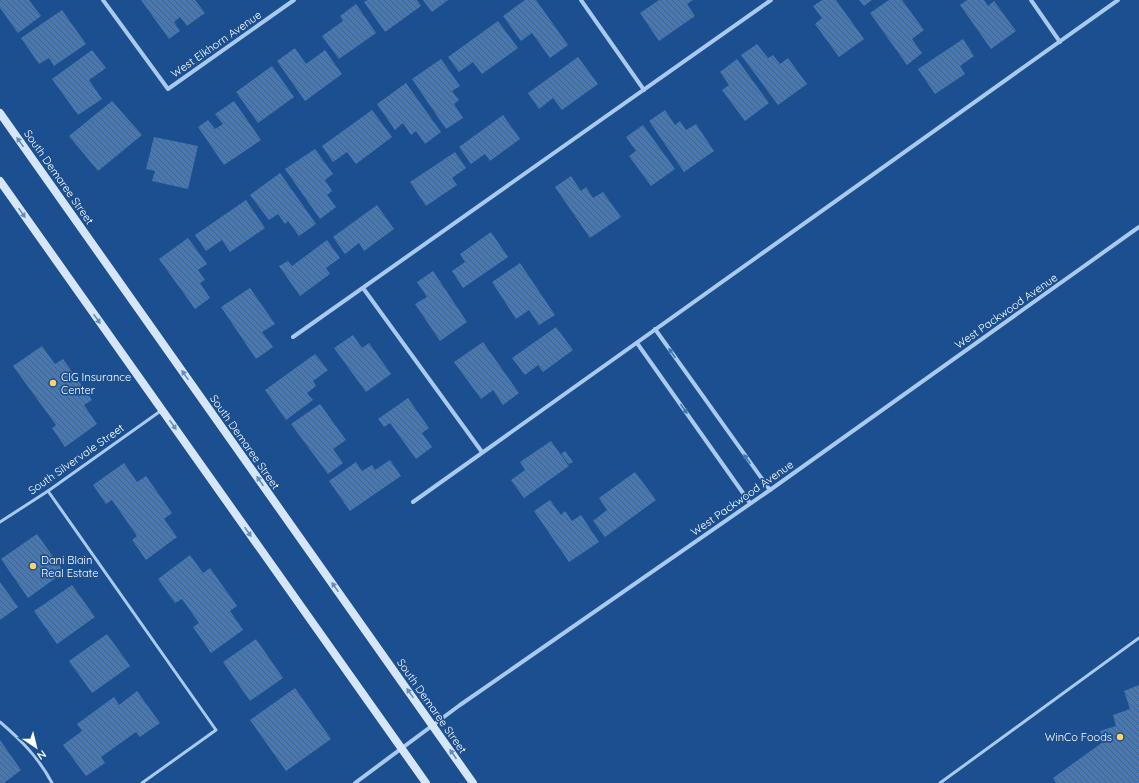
<svg xmlns="http://www.w3.org/2000/svg" width="1139" height="783" font-family="Quicksand,sans-serif">
<defs>
<pattern id="building-back-hatch" width="6" height="6" patternUnits="userSpaceOnUse"><rect width="6" height="6" fill="#4478b7"/><path d="M-1 5l2 2M0 0l6 6M5-1l2 2" fill="none" stroke="#486282"/></pattern>
</defs>
<rect width="100%" height="100%" fill="#1b4f8f"/>
<!-- building -->
<g fill="url(#building-back-hatch)">
<path d="M0,0H29L41,16L18,33L0,8Z"/>
<path d="M141,0H195L205,13L187,26L180,17L174,22L180,31L169,39Z"/>
<path d="M367,0H417L421,6L385,32L364,2Z"/>
<path d="M423,0H448L432,12Z"/>
<path d="M525,0H536L568,45L550,58L532,33L521,41L503,16Z"/>
<path d="M659,0H693L687,4L695,16L659,41L640,13Z"/>
<path d="M822,0H836L864,39L839,57L815,24L822,18L813,6Z"/>
<path d="M859,0H872L864,6Z"/>
<path d="M889,0H902L924,30L912,39L922,53L907,65L870,13Z"/>
<path d="M967,0H984L988,6L994,1L1016,31L991,49L960,5Z"/>
<path d="M356,4L376,33L339,59L322,36L343,21L340,16Z"/>
<path d="M62,10L86,44L54,66L49,58L39,64L21,38Z"/>
<path d="M498,21L518,48L482,74L473,62L459,72L448,57Z"/>
<path d="M963,39L974,56L960,66L965,74L935,94L918,69Z"/>
<path d="M757,44L768,58L773,55L780,64L788,58L807,84L778,105L741,55Z"/>
<path d="M295,48L306,64L325,50L342,74L305,101L277,61Z"/>
<path d="M92,50L106,68L89,80L102,99L78,115L52,79Z"/>
<path d="M578,57L598,84L562,110L553,98L539,109L528,93Z"/>
<path d="M441,59L460,86L452,91L459,100L454,104L463,118L446,129L412,79Z"/>
<path d="M737,59L769,103L745,121L722,90L729,85L720,72Z"/>
<path d="M272,66L294,97L258,123L236,92Z"/>
<path d="M406,83L441,132L425,144L416,131L411,135L403,123L395,130L377,104Z"/>
<path d="M112,101L142,135L98,171L69,136Z"/>
<path d="M234,101L261,140L224,165L198,127L208,120L215,129L223,124L215,114Z"/>
<path d="M372,110L392,137L356,164L347,152L333,162L322,146Z"/>
<path d="M665,110L675,125L680,121L686,130L696,124L714,151L684,172L649,121Z"/>
<path d="M503,115L520,139L490,161L485,154L471,164L459,147Z"/>
<path d="M643,125L675,169L651,186L629,156L636,151L626,137Z"/>
<path d="M154,137L198,146L188,189L152,181L155,171L146,169Z"/>
<path d="M315,149L333,174L325,180L332,191L327,195L336,207L320,219L285,169Z"/>
<path d="M455,152L466,168L452,178L457,185L426,206L410,182Z"/>
<path d="M280,173L316,224L299,236L288,221L285,224L278,214L269,220L250,195Z"/>
<path d="M571,176L581,191L586,187L593,198L603,192L621,217L590,238L555,187Z"/>
<path d="M246,200L265,228L230,252L222,240L206,251L195,235Z"/>
<path d="M377,205L394,229L364,251L359,243L345,254L333,237Z"/>
<path d="M491,232L508,257L463,288L452,271L465,262L460,254Z"/>
<path d="M188,238L207,264L198,270L205,280L200,283L210,298L195,309L159,259Z"/>
<path d="M327,240L340,258L326,268L330,274L300,296L279,266L288,261L292,266Z"/>
<path d="M520,263L555,315L539,325L529,310L516,319L492,282Z"/>
<path d="M433,271L467,322L440,341L415,304L427,297L417,282Z"/>
<path d="M250,288L275,324L262,332L273,347L256,359L221,307Z"/>
<path d="M556,327L573,350L543,372L538,365L525,375L512,358Z"/>
<path d="M353,335L362,348L369,343L391,374L366,392L334,348Z"/>
<path d="M483,342L519,393L503,405L493,390L481,399L454,362Z"/>
<path d="M42,346L55,364L63,359L92,400L84,405L97,424L65,447L52,428L56,425L13,366Z"/>
<path d="M315,354L328,370L313,381L316,386L307,393L313,400L286,420L265,390Z"/>
<path d="M408,398L429,428L422,433L432,447L416,459L390,423L384,427L378,419Z"/>
<path d="M320,404L346,440L333,449L343,463L328,474L291,424Z"/>
<path d="M551,441L569,466L524,498L511,480L525,470L520,462Z"/>
<path d="M565,451L573,462L569,464L561,454Z"/>
<path d="M390,460L401,476L350,511L329,481L356,462L362,471L372,465L375,470Z"/>
<path d="M124,463L137,482L146,476L172,513L164,519L177,537L146,560L132,540L137,536L112,500L106,504L93,485Z"/>
<path d="M635,472L656,500L605,537L593,521L607,510L599,498Z"/>
<path d="M550,500L561,515L565,511L572,521L581,515L599,542L569,562L534,511Z"/>
<path d="M37,534L64,572L28,598L1,559Z"/>
<path d="M190,555L203,573L210,568L237,606L230,611L243,630L211,653L193,627L199,623L182,599L175,603L158,579Z"/>
<path d="M0,582L18,607L0,620Z"/>
<path d="M72,585L95,617L57,644L34,611Z"/>
<path d="M107,634L130,666L92,693L69,661Z"/>
<path d="M256,639L283,678L250,701L223,662Z"/>
<path d="M1139,685V783H1056L1053,778L1103,742L1100,731L1116,726L1113,715L1130,709L1124,691Z"/>
<path d="M295,688L331,739L286,771L250,720Z"/>
<path d="M137,691L160,723L140,737L136,732L101,757L105,763L86,776L63,745L82,731L77,724L114,697L119,705Z"/>
<path d="M0,740L21,770L4,783H0Z"/>
</g>
<g fill="none" stroke-linecap="round" stroke-linejoin="round">
<!-- service -->
<g stroke="#a9c9ee" stroke-width="3">
<path d="M48,491L216,730L142,783"/>
<path d="M0,522L48,491L162,410"/>
<path d="M0,722C21,740 39,758 52,783"/>
<path d="M940,783L1139,638"/>
</g>
<!-- minor -->
<g stroke="#a9c9ee" stroke-width="4">
<path d="M103,0L168,89L294,0"/>
<path d="M581,0L644,90"/>
<path d="M1031,0L1060,42"/>
<path d="M363,288L482,452"/>
<path d="M655,329L770,490"/>
<path d="M293,337L771,0"/>
<path d="M637,343L750,503"/>
<path d="M413,502L1118,0"/>
<path d="M355,783L460,705L770,490L1139,227"/>
</g>
<!-- secondary -->
<g stroke="#d6e6fa" stroke-width="8">
<path d="M0,113L473,783"/>
<path d="M0,181L426,783"/>
</g>
</g>
<!-- one-way arrows -->
<defs><path id="oneway-solid" d="M-6-.8H1V-3.2L6.5 0L1 3.2V.8H-6Z"/></defs>
<g fill="#668bba">
<use href="#oneway-solid" transform="translate(20 142) rotate(-125)"/>
<use href="#oneway-solid" transform="translate(22 213) rotate(55)"/>
<use href="#oneway-solid" transform="translate(97 319) rotate(55)"/>
<use href="#oneway-solid" transform="translate(185 375) rotate(-125)"/>
<use href="#oneway-solid" transform="translate(173 425) rotate(55)"/>
<use href="#oneway-solid" transform="translate(260 481) rotate(-125)"/>
<use href="#oneway-solid" transform="translate(248 532) rotate(55)"/>
<use href="#oneway-solid" transform="translate(335 587) rotate(-125)"/>
<use href="#oneway-solid" transform="translate(410 693) rotate(-125)"/>
<use href="#oneway-solid" transform="translate(453 754) rotate(-125)"/>
</g>
<g fill="#4674ac">
<use href="#oneway-solid" transform="translate(672 353) rotate(-125)"/>
<use href="#oneway-solid" transform="translate(684 409) rotate(55)"/>
<use href="#oneway-solid" transform="translate(747 459) rotate(-125)"/>
</g>
<!-- markers -->
<g fill="#ffd166" stroke="#1b4f8f" stroke-width="1.5">
<circle cx="53" cy="383" r="4"/>
<circle cx="33" cy="566" r="4"/>
<circle cx="1120" cy="737" r="4"/>
</g>
<g text-anchor="middle" dominant-baseline="central" stroke-width="3.5" stroke-linejoin="round" paint-order="stroke">
<!-- street labels -->
<g font-size="11" fill="#fff" stroke="#1b4f8f">
<text transform="translate(216 44) rotate(-35)">West Elkhorn Avenue</text>
<text transform="translate(59 177) rotate(55)">South Demaree Street</text>
<text transform="translate(1006 311) rotate(-35)">West Packwood Avenue</text>
<text transform="translate(245 442) rotate(55)">South Demaree Street</text>
<text transform="translate(76 459) rotate(-35)">South Silvervale Street</text>
<text transform="translate(742 498) rotate(-35)">West Packwood Avenue</text>
<text transform="translate(432 706) rotate(55)">South Demaree Street</text>
</g>
<!-- poi labels -->
<g font-size="11" fill="#fff" stroke="#1b4f8f" text-anchor="start">
<text x="61" y="377">CIG Insurance<tspan x="61" dy="13">Center</tspan></text>
<text x="41" y="560">Dani Blain<tspan x="41" dy="13">Real Estate</tspan></text>
<text x="1112" y="737" text-anchor="end">WinCo Foods</text>
</g>
</g>
<!-- north arrow -->
<g transform="translate(36 747) rotate(145)" stroke="#1b4f8f" stroke-width="3" paint-order="stroke">
<path d="M0-3L7 15L0 10L-7 15Z" fill="#ffffff"/>
<text y="-6" font-size="11" font-weight="bold" text-anchor="middle" fill="#ffffff">N</text>
</g>
</svg>
